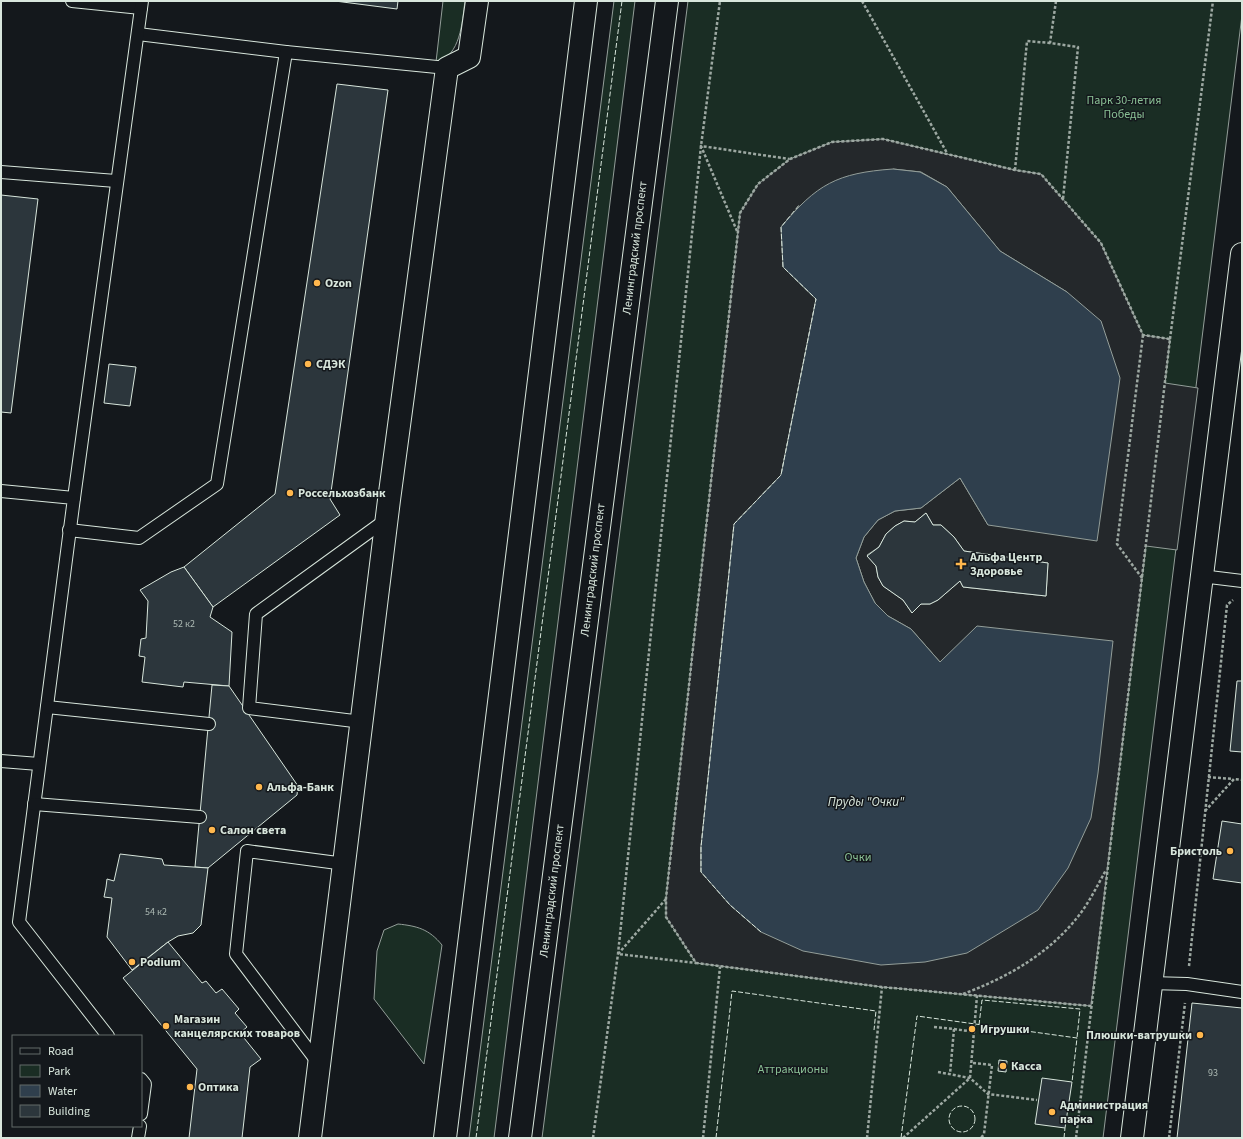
<svg xmlns="http://www.w3.org/2000/svg" width="1243" height="1139" font-family="'Source Sans 3',sans-serif">
<rect width="100%" height="100%" fill="#14181c"/>
<!-- green -->
<g fill="#1a2d24" stroke="#939e99">
<path d="M443,1H465C462,22 461,56 436,62Z"/>
<path d="M614,1H635L494,1138H469Z"/>
<path d="M688,1H1242V15L1103,1138H542Z"/>
<path d="M398,924C417,926 429,929 442,945L424,1064L374,999L377,951L384,930Z"/>
</g>
<!-- parking -->
<path fill="#24282b" stroke="#939e99" fill-rule="evenodd" d="M883,139L1015,170L1041,174L1101,243L1143,335L1170,339L1165,383L1198,388L1177,550L1146,546L1091,1006L882,987L696,963L666,917V898L740,213L758,184L790,159L832,142ZM893,169L921,172L947,187L1000,251L1067,292L988,525L960,478L921,508L895,511L878,520L864,537L856,558L864,582L875,603L888,616L911,629L940,662L701,872V847L734,524L781,475L816,299L783,267ZM926,513L933,525H941L954,537L964,551L1048,563L1046,596L963,587L960,581L938,600L930,604H921L912,613L903,600L883,586L878,577L876,566L867,555L879,547L886,534L895,526L904,521L915,522Z"/>
<!-- water -->
<path fill="#2f3f4d" stroke="#939e99" d="M893,169L920,172L947,187L1000,251L1067,292L1101,321L1120,378L1097,541L988,525L960,478L921,508L895,511L878,520L864,537L856,558L864,582L875,603L888,616L911,629L940,662L977,626L1113,641L1098,773L1091,818L1068,868L1038,910L967,953L925,962L881,965L803,951L761,932L730,905L701,872V847L734,524L781,475L816,299L783,267L781,227C817,184 837,173 893,169Z"/>
<!-- building -->
<g fill="#2c363c" stroke="#d8e6dc">
<path d="M335,1H398L397,9Z"/>
<path d="M337,84L388,90L330,499L340,515L213,607L184,567L275,494Z"/>
<path d="M1,195L38,199L11,413L1,412Z"/>
<path d="M109,364L136,367L130,406L104,403Z"/>
<path d="M926,513L933,525H941L954,537L964,551L1048,563L1046,596L963,587L960,581L938,600L930,604H921L912,613L903,600L883,586L878,577L876,566L867,556L879,547L886,534L895,526L904,521L915,522Z"/>
<path d="M184,567L213,607L210,617L232,632L229,686L184,682L183,687L142,682L145,657L139,656L141,639L146,638L148,601L140,590L171,572Z"/>
<path d="M1237,681H1242V752L1230,751Z"/>
<path d="M212,685L229,686L298,786L297,795L208,868L195,867Z"/>
<path d="M1222,821L1242,824V883L1213,879Z"/>
<path d="M120,854L162,859L164,865L208,868L201,925L193,933L178,936L168,942L132,970L107,937L112,898L104,897L106,887L107,879L114,881Z"/>
<path d="M168,942L202,983L206,981L216,993L222,989L239,1009L235,1013L247,1027L240,1033L261,1059L250,1067L242,1138H189L197,1069L123,978Z"/>
<path d="M1192,1003L1242,1008V1138H1177Z"/>
<path d="M969,1026L975,1027V1031L969,1030Z"/>
<path d="M999,1060L1007,1061L1006,1072L998,1071Z"/>
<path d="M1042,1078L1072,1082L1065,1128L1035,1124Z"/>
</g>
<g fill="none" stroke-linecap="round" stroke-linejoin="round">
<defs>
<g id="lane">
<path d="M72,1L141,8"/>
<path d="M138,34L286,52L447,68"/>
<path d="M1,172L116,181"/>
<path d="M1,491L74,498L19,922L108,1036"/>
<path d="M74,498L142,1"/>
<path d="M69,530L139,538L217,484L286,52"/>
<path d="M1201,576L1242,581"/>
<path d="M47,707L209,724"/>
<path d="M362,722L249,708L256,614L387,519"/>
<path d="M1,761L39,764"/>
<path d="M34,804L200,817"/>
<path d="M1150,983L1187,984L1242,992"/>
<path d="M319,1064L236,954L247,851L345,864"/>
<path d="M141,1079L145,1084L141,1114"/>
<path d="M138,1138L140,1126"/>
</g>
<g id="street">
<path d="M310,1138L389,500L447,68L469,57L477,1"/>
<path d="M1132,1138L1242,254"/>
</g>
<g id="primary">
<path d="M445,1138L586,1"/>
<path d="M520,1138L667,1"/>
</g>
</defs>
<!-- lane casing -->
<use href="#lane" stroke="#d8e6dc" stroke-width="14"/>
<!-- street casing -->
<use href="#street" stroke="#d8e6dc" stroke-width="24"/>
<!-- primary casing -->
<use href="#primary" stroke="#d8e6dc" stroke-width="24"/>
<!-- path -->
<g stroke="#9da8a2" stroke-width="2.5" stroke-dasharray="3 2" stroke-linecap="butt">
<path d="M862,1L947,153"/>
<path d="M1056,1L1050,43L1078,47L1063,199"/>
<path d="M1015,170L1027,41L1050,43"/>
<path d="M737,231L701,146L789,159"/>
<path d="M1170,339L1213,1"/>
<path d="M1142,578L1117,544L1143,335"/>
<path d="M1208,777L1233,779"/>
<path d="M1205,811L1234,779L1242,780"/>
<path d="M666,899L618,954L696,963"/>
<path d="M1189,966L1227,605L1233,600"/>
<path d="M963,994C1006,978 1047,955 1076,919C1088,905 1097,886 1106,870"/>
<path d="M934,1027L954,1029L950,1074"/>
<path d="M954,1029L975,1032"/>
<path d="M973,1063L992,1065L984,1134L981,1138"/>
<path d="M938,1072L970,1078L988,1094L1037,1100"/>
<path d="M593,1138L618,954L701,146L720,1"/>
<path d="M703,1138L720,967"/>
<path d="M867,1138L882,987"/>
<path d="M903,1138L970,1078L977,996"/>
<path d="M1076,1138L1170,339L1143,335L1101,243L1041,174L1015,170L883,139L832,142L790,159L758,184L740,213L666,898V917L696,963L882,987L1091,1006"/>
<path d="M1169,1138L1185,1003"/>
</g>
<!-- lane -->
<use href="#lane" stroke="#14181c" stroke-width="12"/>
<!-- street -->
<use href="#street" stroke="#14181c" stroke-width="22"/>
<!-- primary -->
<use href="#primary" stroke="#14181c" stroke-width="22"/>
<!-- fence -->
<g stroke="#d8e6dc" stroke-width="1" stroke-dasharray="5 2" stroke-linecap="butt">
<path d="M761,932L730,905L701,872V847L734,524L781,475L816,299L783,267L781,227L800,204"/>
<path d="M979,1025L982,1000L1080,1009L1077,1038"/>
<circle cx="962" cy="1119" r="13"/>
<path d="M476,1138L622,1"/>
<path d="M716,1138L732,991L876,1011L874,1030"/>
<path d="M901,1138L917,1016L1077,1038L1072,1082"/>
<path d="M1064,1138L1065,1128"/>
</g>
</g>
<!-- markers -->
<g fill="#ffb74d" stroke="#14181c" stroke-width="1.5">
<circle cx="317" cy="283" r="4"/>
<circle cx="308" cy="364" r="4"/>
<circle cx="290" cy="493" r="4"/>
<path d="M959 558h4v4h4v4h-4v4h-4v-4h-4v-4h4z"/>
<circle cx="259" cy="787" r="4"/>
<circle cx="212" cy="830" r="4"/>
<circle cx="1230" cy="851" r="4"/>
<circle cx="132" cy="962" r="4"/>
<circle cx="166" cy="1026" r="4"/>
<circle cx="972" cy="1029" r="4"/>
<circle cx="1200" cy="1035" r="4"/>
<circle cx="1003" cy="1066" r="4"/>
<circle cx="190" cy="1087" r="4"/>
<circle cx="1052" cy="1112" r="4"/>
</g>
<g text-anchor="middle" dominant-baseline="central" stroke-width="3" stroke-linejoin="round" paint-order="stroke">
<!-- number labels -->
<g font-size="10" fill="#adbab4">
<text x="184" y="624">52 к2</text>
<text x="156" y="912">54 к2</text>
<text x="1213" y="1073">93</text>
</g>
<!-- park labels -->
<g font-size="12" fill="#8ac095" stroke="#14181c">
<text x="1124" y="100">Парк 30-летия<tspan x="1124" dy="14">Победы</tspan></text>
<text x="858" y="857">Очки</text>
<text x="793" y="1069">Аттракционы</text>
</g>
<!-- street labels -->
<g font-size="12" fill="#d8e6dc" stroke="#14181c">
<text transform="translate(635 248) rotate(-83)">Ленинградский проспект</text>
<text transform="translate(593 570) rotate(-83)">Ленинградский проспект</text>
<text transform="translate(552 891) rotate(-83)">Ленинградский проспект</text>
</g>
<!-- poi labels -->
<g font-size="12" font-weight="bold" fill="#d8e6dc" stroke="#14181c" text-anchor="start">
<text x="325" y="283">Ozon</text>
<text x="316" y="364">СДЭК</text>
<text x="298" y="493">Россельхозбанк</text>
<text x="970" y="557">Альфа Центр<tspan x="970" dy="14">Здоровье</tspan></text>
<text x="267" y="787">Альфа-Банк</text>
<text x="220" y="830">Салон света</text>
<text x="1222" y="851" text-anchor="end">Бристоль</text>
<text x="140" y="962">Podium</text>
<text x="174" y="1019">Магазин<tspan x="174" dy="14">канцелярских товаров</tspan></text>
<text x="980" y="1029">Игрушки</text>
<text x="1192" y="1035" text-anchor="end">Плюшки-ватрушки</text>
<text x="1011" y="1066">Касса</text>
<text x="198" y="1087">Оптика</text>
<text x="1060" y="1105">Администрация<tspan x="1060" dy="14">парка</tspan></text>
</g>
<!-- water labels -->
<g font-size="13" font-style="italic" fill="#d8e6dc" stroke="#14181c">
<text x="866" y="802">Пруды "Очки"</text>
</g>
</g>
<!-- border -->
<rect width="1243" height="1139" fill="none" stroke="#d8e6dc" stroke-width="4"/>
<!-- legend -->
<rect x="12" y="1035" width="130" height="92" fill="#14181c" stroke="#626a69"/>
<rect x="20" y="1048" width="20" height="6" fill="#14181c" stroke="#626a69"/>
<text x="48" y="1055" font-size="12" fill="#d8e6dc">Road</text>
<rect x="20" y="1065" width="20" height="12" fill="#1a2d24" stroke="#626a69"/>
<text x="48" y="1075" font-size="12" fill="#d8e6dc">Park</text>
<rect x="20" y="1085" width="20" height="12" fill="#2f3f4d" stroke="#626a69"/>
<text x="48" y="1095" font-size="12" fill="#d8e6dc">Water</text>
<rect x="20" y="1105" width="20" height="12" fill="#2c363c" stroke="#626a69"/>
<text x="48" y="1115" font-size="12" fill="#d8e6dc">Building</text>
</svg>
